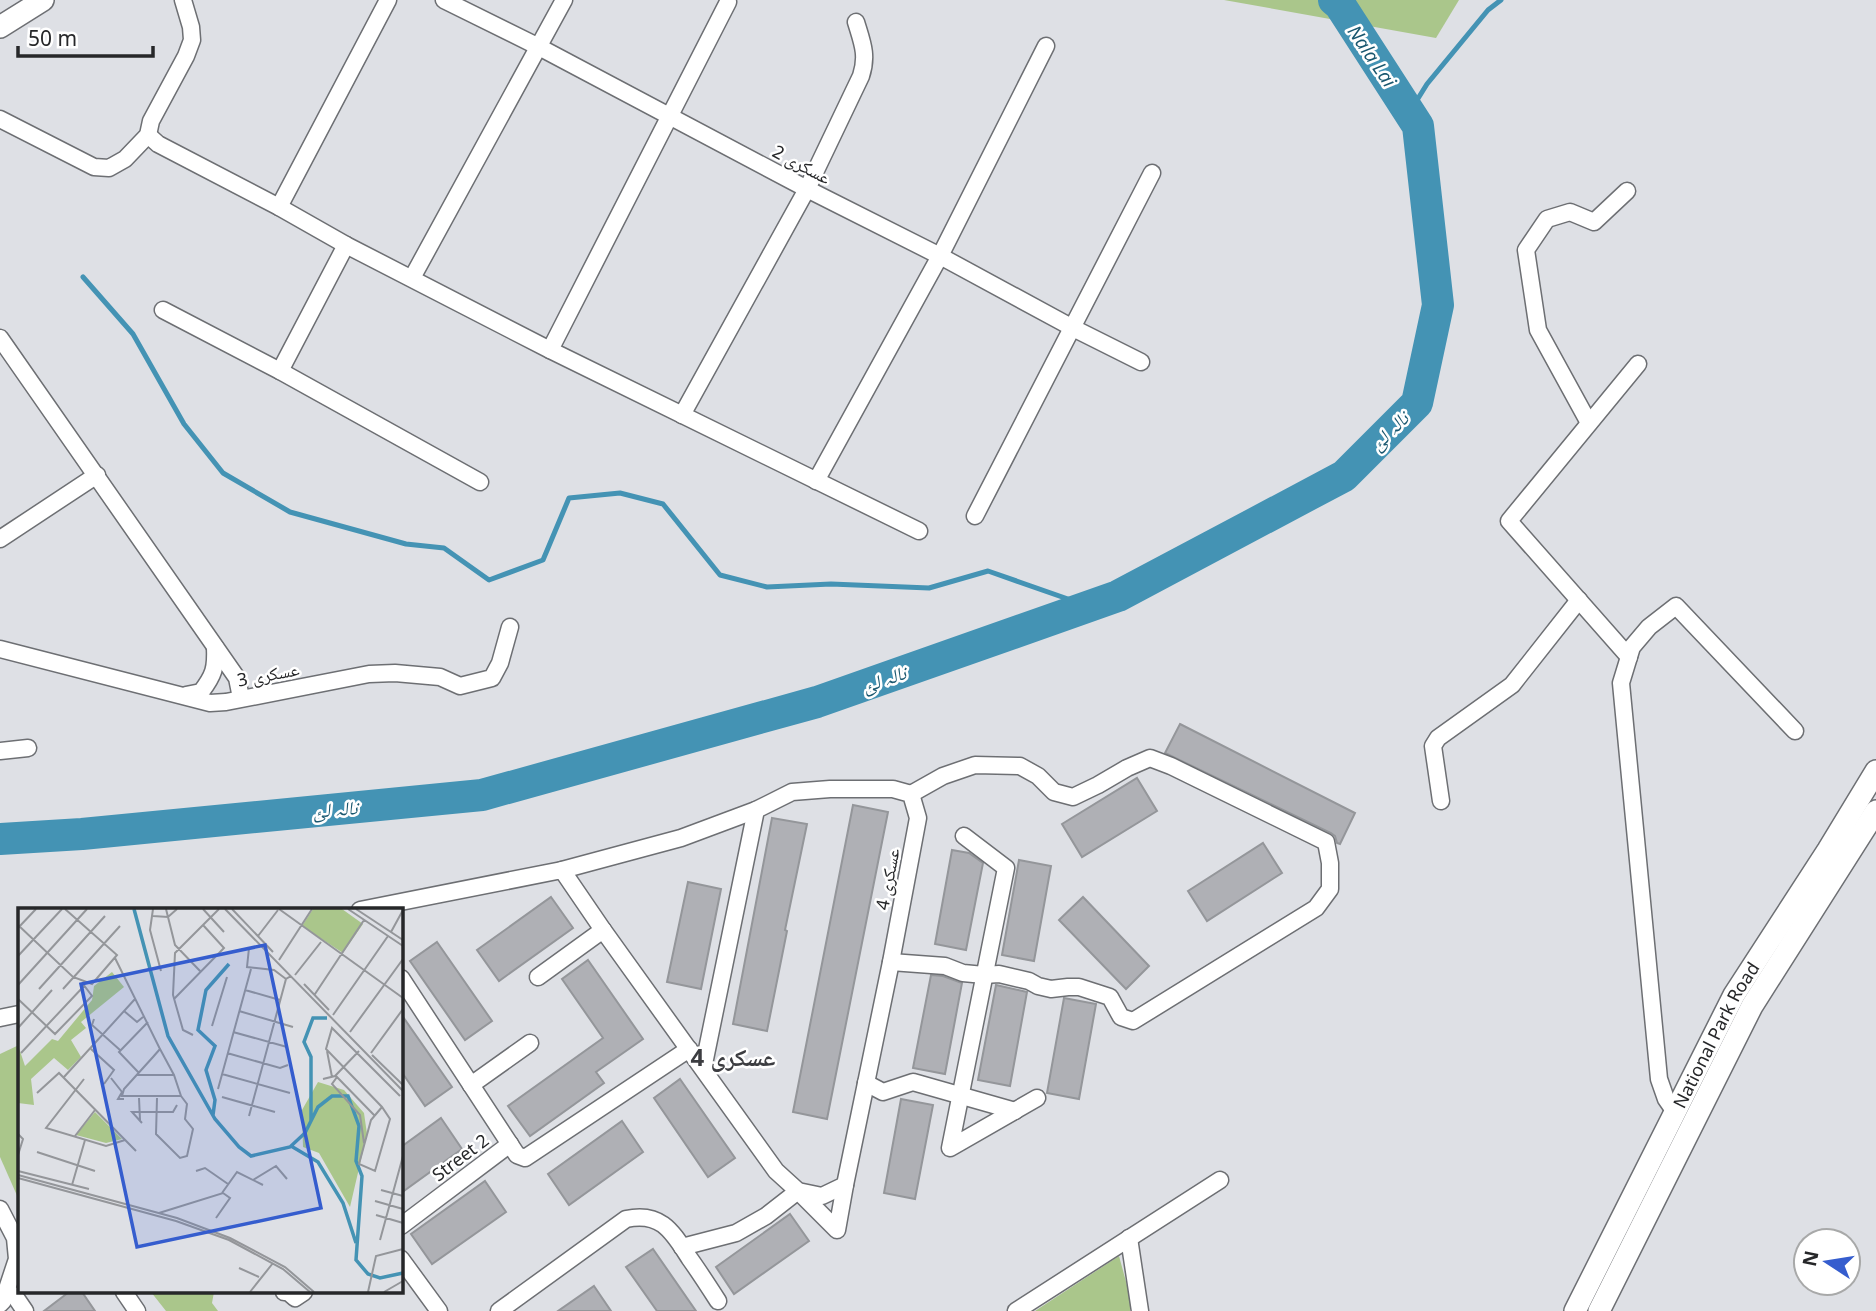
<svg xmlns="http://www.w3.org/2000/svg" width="1876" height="1311" font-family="'Noto Sans','Noto Naskh Arabic',sans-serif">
<rect width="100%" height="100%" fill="#dee0e5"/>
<!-- green -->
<g fill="#aac68b">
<path d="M1224,0H1459L1436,38Z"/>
<path d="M19,1045V1200L0,1157V1054Z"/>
<path d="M1119,1256L1131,1300L1130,1311H1035Z"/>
<path d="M151,1292H214L212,1303L218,1311H166Z"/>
</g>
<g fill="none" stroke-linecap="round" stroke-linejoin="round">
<!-- stream -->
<g stroke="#4493b4" stroke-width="5">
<path d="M1409,113L1427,84L1488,10L1501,0"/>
<path d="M83,277L133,334L184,424L223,473L290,512L406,544L444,548L489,580L543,560L569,498L620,493L663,504L720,575L767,587L831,584L929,588L988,571L1088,606"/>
</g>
<!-- river -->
<path stroke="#4493b4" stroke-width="32" d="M0,839L82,834L482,795L817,702L1118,596L1344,476L1417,403L1438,305L1418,126L1340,5L1334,0"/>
</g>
<!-- building -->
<g fill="#afb0b5" stroke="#94969a" stroke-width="2">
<path d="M1180,724L1355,813L1340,844L1337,843L1335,836L1331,833L1165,753Z"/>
<path d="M1137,778L1157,811L1082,857L1062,824Z"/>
<path d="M853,805L888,812L827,1119L793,1112Z"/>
<path d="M772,818L807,824L785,930L787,931L767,1031L733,1024Z"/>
<path d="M1263,843L1282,873L1207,921L1188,891Z"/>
<path d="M952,850L969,853L983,863L966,950L935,944Z"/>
<path d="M1019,860L1051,866L1034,961L1002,955Z"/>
<path d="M688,882L721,889L701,989L667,982Z"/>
<path d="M551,897L573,928L499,981L477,950Z"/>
<path d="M1083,897L1149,966L1126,989L1059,920Z"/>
<path d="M437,942L492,1021L465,1040L410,961Z"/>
<path d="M588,960L643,1039L596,1072L604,1083L530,1136L508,1106L603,1038L562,979Z"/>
<path d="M931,975L943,976L962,983L945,1074L913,1068Z"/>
<path d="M996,985L1027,992L1010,1086L978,1080Z"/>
<path d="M1064,998L1096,1004L1079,1099L1047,1093Z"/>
<path d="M401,1014L452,1087L425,1106L401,1071Z"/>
<path d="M680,1079L735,1158L708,1177L654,1098Z"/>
<path d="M901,1099L933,1105L915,1199L884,1193Z"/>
<path d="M441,1118L462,1149L401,1193V1147Z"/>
<path d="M622,1121L643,1152L569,1205L548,1174Z"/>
<path d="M485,1181L506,1212L432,1264L411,1234Z"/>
<path d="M790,1214L809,1241L734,1294L716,1267Z"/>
<path d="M653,1249L696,1311H657L626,1267Z"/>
<path d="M594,1286L611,1311H558Z"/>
<path d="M69,1292H82L95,1311H44Z"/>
</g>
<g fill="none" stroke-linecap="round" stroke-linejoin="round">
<defs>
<g id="street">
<path d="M444,0L539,47L807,189L940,256L1073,328L1141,362"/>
<path d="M0,119L94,167L109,168L125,159L148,135L151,121L186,56L192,40L191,27L183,0"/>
<path d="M148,135L158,144L279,207L346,245L550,350L919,531"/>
<path d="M279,207L388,0"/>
<path d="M412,278L564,0"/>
<path d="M163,310L280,371L480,482"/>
<path d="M0,338L237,678L241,698"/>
<path d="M550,350L728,2"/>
<path d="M280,371L346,245"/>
<path d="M682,415L807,189L861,76C868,55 862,42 856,22"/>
<path d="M1589,423L1538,330L1526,250L1547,219L1570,212L1594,222L1627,191"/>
<path d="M816,481L940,256L1046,46"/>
<path d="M975,516L1152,173"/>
<path d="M0,539L97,475"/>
<path d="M0,649L210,703L226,702L369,674L395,673L440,677L460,686L492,678L500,663L510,627"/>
<path d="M1629,657L1509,521L1638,364"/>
<path d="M186,695L201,692C214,675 216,668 215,647"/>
<path d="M0,751L28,748"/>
<path d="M1441,801L1433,746L1438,738L1512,685L1579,600"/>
<path d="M964,836L1006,868L950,1148L1037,1098"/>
<path d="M562,870L681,838L756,810"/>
<path d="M360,910L562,870L603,930L776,1171L798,1191L822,1196L845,1185L891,962L918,818L911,794L893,789H830L792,792L756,810L703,1069"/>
<path d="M891,962L945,966L963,973L984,975L999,974L1029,981L1038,986L1051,989L1068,987H1079L1110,997L1121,1017L1133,1021L1316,908L1330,889V863L1326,842L1171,766L1150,758L1127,768L1098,785L1073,797L1054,792L1038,776L1020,766L975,765L943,776L911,794"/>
<path d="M538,977L603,930"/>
<path d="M401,978L517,1155L525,1158L689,1049"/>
<path d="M0,1018L19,1014"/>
<path d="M866,1083L883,1092L913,1082L1015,1111"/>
<path d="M471,1085L530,1043"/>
<path d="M1675,1112L1666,1099L1659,1079L1621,683L1632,647L1649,627L1676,606L1795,731"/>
<path d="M0,1209L15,1238L17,1259L3,1301L0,1304"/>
<path d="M401,1226L510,1144"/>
<path d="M1129,1238L1140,1311"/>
<path d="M682,1247L736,1233L766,1216L798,1191L837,1230L845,1185"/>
<path d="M401,1259L439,1311"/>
<path d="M124,1292L137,1311"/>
<path d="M284,1292H288L295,1298L304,1292"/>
<path d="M14,1295L25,1311"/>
<path d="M499,1311L626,1219C662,1211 673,1233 690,1259C700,1273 709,1287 718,1301"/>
<path d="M1016,1311L1220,1180"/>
</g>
<g id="secondary">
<path d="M0,27L43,0"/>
<path id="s1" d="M1575,1311L1734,995L1828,850L1876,771"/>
<path d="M1599,1311L1752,1006L1876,811"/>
</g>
</defs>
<!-- street casing -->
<use href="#street" stroke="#6d6f73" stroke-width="19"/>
<!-- secondary casing -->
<use href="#secondary" stroke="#6d6f73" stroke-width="24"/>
<!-- street -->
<use href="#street" stroke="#fff" stroke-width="16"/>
<!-- secondary -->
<use href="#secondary" stroke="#fff" stroke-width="21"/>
</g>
<g text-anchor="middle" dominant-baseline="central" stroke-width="5" stroke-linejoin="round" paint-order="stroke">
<!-- street labels -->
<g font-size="18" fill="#262729" stroke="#fff">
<text transform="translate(802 164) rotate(28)">عسکری 2</text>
<text transform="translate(268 674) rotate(-11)">عسکری 3</text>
<text transform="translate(887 879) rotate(-79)">عسکری 4</text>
<text stroke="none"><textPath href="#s1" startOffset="310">National Park Road</textPath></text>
<text transform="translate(460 1157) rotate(-37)">Street 2</text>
</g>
<!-- water labels -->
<g font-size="19" font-style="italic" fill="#19576f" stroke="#fff">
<text transform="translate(1372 56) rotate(56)">Nala Lai</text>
<text transform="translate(1389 431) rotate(-45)">نالہ لئ</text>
<text transform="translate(884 679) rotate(-19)">نالہ لئ</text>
<text transform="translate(335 809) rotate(-5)">نالہ لئ</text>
</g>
<!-- district labels -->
<g font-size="24" font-weight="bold" fill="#3c3d41" stroke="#fff">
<text x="733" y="1056">عسکری 4</text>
</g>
</g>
<!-- overview -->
<g transform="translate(18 908)">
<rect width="385" height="385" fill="#dee0e5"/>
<path d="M295,1H324L345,16L325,45L284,18ZM94,64L106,79L63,114L68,120L53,132L63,149L50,162L36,150L13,171L16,197L0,195V137L7,158L34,131L40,133L74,92L76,78ZM300,174L326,182L346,205L349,226L332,299L301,245L285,239L284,202ZM77,204L104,231L88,235L58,227Z" fill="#aac68b"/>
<path fill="none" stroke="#4493b4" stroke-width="3.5" d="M116,1L150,128L197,211L221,239L233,248L272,239L287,225L300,199L314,188H330L341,218L338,253L344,268L338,352L350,366L362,370L385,365M195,207L197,192L188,162L197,138L180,122L188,82L211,56M293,213V149L286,134L295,110H309M273,238L300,254L325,295L338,335"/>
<path fill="none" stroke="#94969a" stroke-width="2" d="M135,1L132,22L143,63M148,1L157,37L183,64M185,1L206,24M207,1L385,183M214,1L255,44M261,1L385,90M330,1L385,38M338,1L385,32M135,8L150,9L159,1M0,17L55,69L74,76L99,47L47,1M0,20L18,1M373,24L385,2M240,28L260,2M231,40L229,59L256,62L268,71M0,48L44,1M97,50L142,141L135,149L106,181L104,188H163L156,167H118M261,52L294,1M277,67L303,34M286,76L311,102M0,77L69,1M21,81L87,8M45,81L102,18M227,82L262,92M297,86L346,12M0,91L37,126L74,88L65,76M156,91L206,40L185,17M106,103L119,114L125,109M221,103L275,119M315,107L370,28M76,111L74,117L102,142M194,118L209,69M0,120L34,82M215,124L269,139M332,124L385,51M175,127L165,122L155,87L157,45L201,1M73,141L96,162L86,176M142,141L156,167M309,143L314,169M3,145L66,78M209,145L262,160L270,157M353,145L385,101M354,147L385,177M121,165L101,144L130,114M204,166L272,185M317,167L356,207M46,169L117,91M319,169L314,176L342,207L346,235M93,170L104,184L100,191H106M66,171L28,220L88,238L107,232M305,171L317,168L341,143M200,181L233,61M19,185L41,165L118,243M204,189L257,204M121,190L122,212M139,190L138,226L162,250L169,248L175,221L167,211L169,196L163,188M364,199L353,212L341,256L357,263L372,211L364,199L308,141L314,120L382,188M231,208L268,71L273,68M124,215L114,204H155L159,197M0,226L5,231L0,247M57,228L77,202M19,244L77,263M0,263L71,281M178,263L187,260L210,276M0,267L159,310L212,330L267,359L296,384M0,270L158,313L211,332L265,361L292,384M235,272L258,258L269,271M54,277L67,232M363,282L385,288M204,285L219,264L245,277M357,293L385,301M141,305L205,285L212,290L198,310M358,307L385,315M362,332L385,248M221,360L241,369M232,384L255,355M350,384L358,348L385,341M366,384L385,373"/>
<path fill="#355dce" fill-opacity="0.15" stroke="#355dce" stroke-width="3.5" d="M247,37L303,300L119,339L63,76Z"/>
<rect width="385" height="385" fill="none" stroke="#262729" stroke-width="3.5"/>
</g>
<!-- north arrow -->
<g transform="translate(1827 1262) rotate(282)"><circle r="33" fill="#ffffff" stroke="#a8a9a9" stroke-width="2"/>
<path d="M0-5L12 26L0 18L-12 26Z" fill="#355dce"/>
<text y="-10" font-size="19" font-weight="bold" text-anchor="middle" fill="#262729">N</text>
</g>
<!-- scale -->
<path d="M18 46v10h135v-10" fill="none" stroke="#262729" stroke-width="3.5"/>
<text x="28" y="46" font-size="21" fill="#262729" stroke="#ffffff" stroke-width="5" paint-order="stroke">50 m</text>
</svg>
